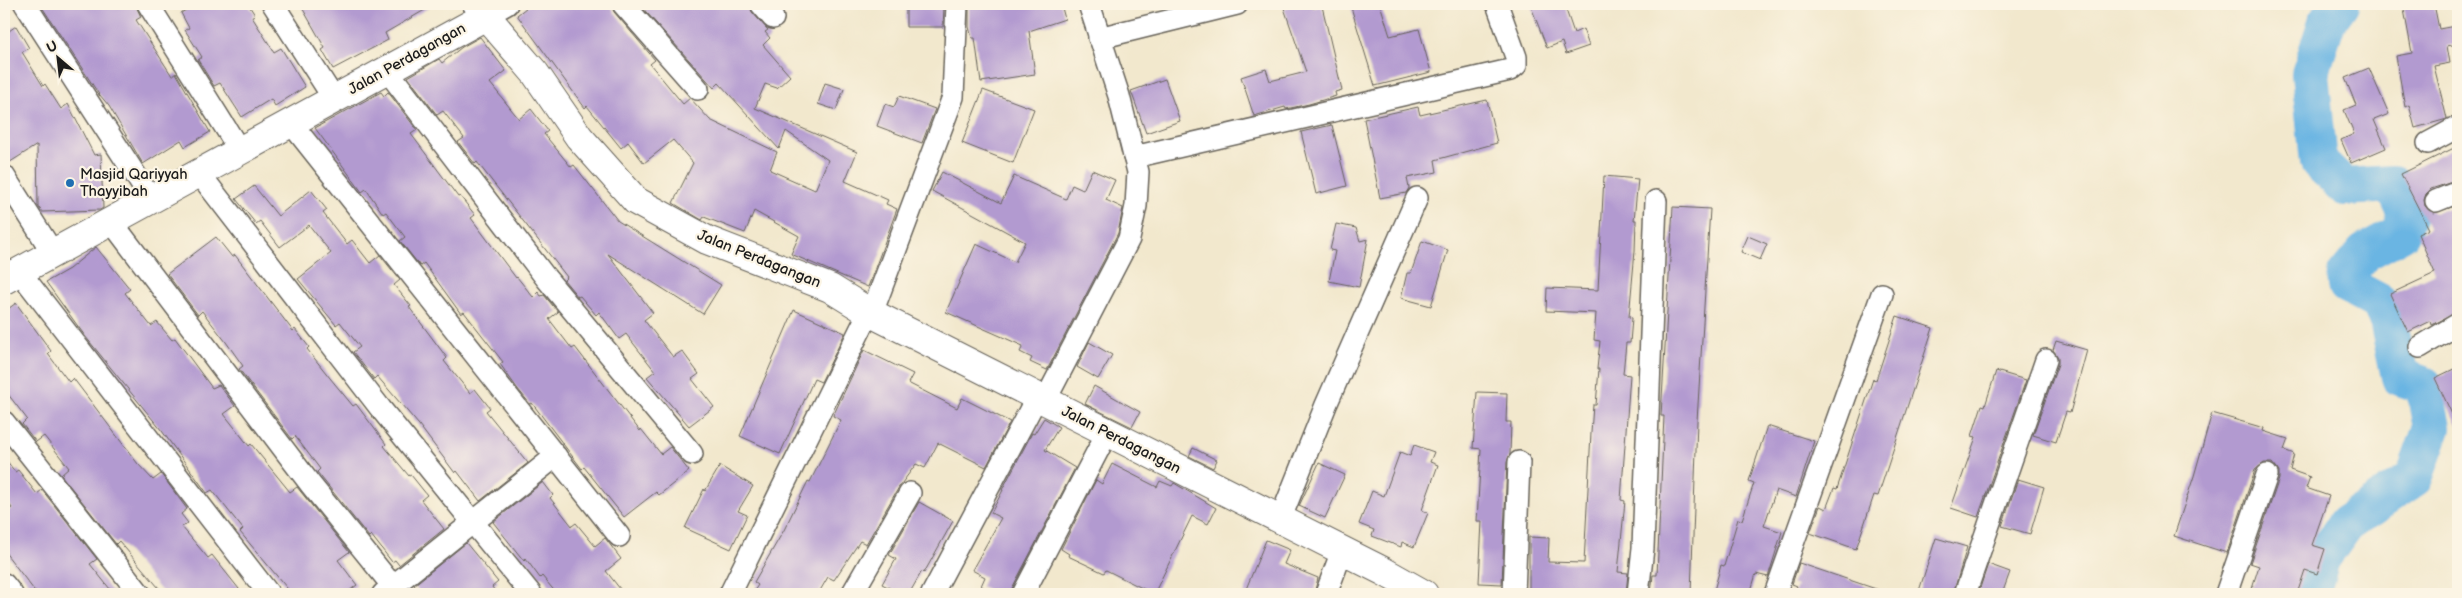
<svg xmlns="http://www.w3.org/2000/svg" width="2462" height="598" font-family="'Balsamiq Sans',sans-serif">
<rect width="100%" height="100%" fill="#fcf5e5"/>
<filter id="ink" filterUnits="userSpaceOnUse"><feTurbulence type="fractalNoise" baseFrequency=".02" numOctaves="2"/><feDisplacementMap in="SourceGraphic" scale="10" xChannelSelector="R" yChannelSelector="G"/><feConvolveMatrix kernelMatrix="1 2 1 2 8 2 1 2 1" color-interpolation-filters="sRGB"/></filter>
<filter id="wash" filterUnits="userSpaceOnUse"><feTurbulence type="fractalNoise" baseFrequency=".0096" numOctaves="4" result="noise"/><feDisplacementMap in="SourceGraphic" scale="20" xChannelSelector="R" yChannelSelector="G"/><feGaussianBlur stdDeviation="1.12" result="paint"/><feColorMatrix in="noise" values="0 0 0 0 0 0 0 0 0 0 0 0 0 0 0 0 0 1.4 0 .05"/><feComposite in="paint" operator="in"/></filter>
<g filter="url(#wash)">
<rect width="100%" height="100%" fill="#f2e8cd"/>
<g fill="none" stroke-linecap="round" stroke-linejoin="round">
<!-- river -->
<path stroke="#6ab5e3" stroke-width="38" d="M2311,594L2321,559L2346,524L2414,478L2432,428L2424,385L2400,377L2388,320L2379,302L2347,285L2346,275L2364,253L2401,233L2407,214L2393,184L2345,187L2319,162L2310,74L2327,22L2340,4"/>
</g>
<g id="blocks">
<!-- building -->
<g fill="#b29ad0">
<path d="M40,4H135L141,17L136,20L172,76L176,73L210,132L185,147L181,140L143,164L109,106L99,94L100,96Z"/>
<path d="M196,4H248L255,15L252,17L274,52L281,48L305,87L275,106L271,99L242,117L220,83L214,86L198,60L202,57L185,30L189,28L181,13Z"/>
<path d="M300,4H435L385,33L388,40L333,69L322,50L325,48Z"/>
<path d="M531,4H611L614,12L655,60L650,64L683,104L690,98L710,120L777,152L770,170L815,190L828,160L786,131L779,149L719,83L714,88L639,4H749L752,12L768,30L765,32L770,38L763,45L790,76L777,88L765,84L755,108L857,152L845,181L888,200L886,204L897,209L868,287L791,254L799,236L754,211L745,233L704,217L702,220L673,203L693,163L673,140L644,163L628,142L621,148L587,106L585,108L517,15Z"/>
<path d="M906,4H935V7H944L943,27H906Z"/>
<path d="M978,4H1061L1065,19L1029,31L1035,74L981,82L975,38H972L969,27V7H979Z"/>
<path d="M1297,4H1312L1313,8L1322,6L1342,90L1335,92L1336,96L1309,104L1286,109L1285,107L1254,116L1241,77L1266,69L1270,81L1306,72L1284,8Z"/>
<path d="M1350,4H1380L1390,36L1419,29L1431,72L1375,86Z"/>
<path d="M1530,4H1564L1574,33L1583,29L1589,46L1566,54L1562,42L1547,48Z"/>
<path d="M2403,4H2434L2439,29L2455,26L2458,44L2447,46L2450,63L2434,66L2447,119L2415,128L2409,105L2405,107L2396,56L2412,53Z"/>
<path d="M4,23L9,31L16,26L29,48L22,52L43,86L45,84L61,109L68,104L94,155L101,154L103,208L100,210L42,212L38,206L37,145L7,164H4Z"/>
<path d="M480,37L506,71L490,83L519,119L531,109L548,131L544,134L571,167L574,165L618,221L721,285L703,314L608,254L653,313L644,320L673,357L682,351L699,374L692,379L714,407L689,426L647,377L655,371L626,334L619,339L599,312L596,315L580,296L578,297L564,280L567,277L477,162L475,164L458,142L464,138L443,111L437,115L408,77L439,59L442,63L462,47Z"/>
<path d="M2369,68L2389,114L2374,120L2386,148L2351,163L2341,140L2354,134L2344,110L2356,105L2345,78Z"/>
<path d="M1165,79L1180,121L1146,133L1131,91Z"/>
<path d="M825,83L844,89L836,110L818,104Z"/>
<path d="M983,90L1034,109L1013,163L962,143Z"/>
<path d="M381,92L384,96L388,92L417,130L411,134L458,197L460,196L475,215L471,218L516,278L517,277L533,297L538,292L541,296L544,295L558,312L549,319L572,349L575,347L640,431L641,429L661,454L670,447L689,471L659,495L656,492L624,517L584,467L582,469L532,403L530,404L517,388L500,364L503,362L464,312L461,314L424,263L420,266L400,241L405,237L386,212L383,214L366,189L362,192L315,128Z"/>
<path d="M899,96L935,109L922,143L877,126L885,104L894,107Z"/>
<path d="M1487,100L1497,143L1435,160L1437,172L1407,178L1409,188L1406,193L1380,198L1364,119L1418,107L1420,115Z"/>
<path d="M1332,125L1347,186L1316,194L1301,132Z"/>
<path d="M2454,148L2458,158V180L2431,189L2426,194L2424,200L2425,206L2434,213L2458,205V312L2432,325L2431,321L2408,332L2390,294L2435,273L2418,234L2429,229L2401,174Z"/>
<path d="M1092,170L1115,180L1106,200L1123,208L1118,233L1047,370L1030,362L1032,358L1020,352L1023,346L946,312L976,244L1015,262L1025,242L932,191L942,172L1001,203L1014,176L1066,199L1072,185L1083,190Z"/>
<path d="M1604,176L1638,179L1634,220H1636L1635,251L1629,317L1632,318L1630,343H1626L1623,374L1630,375L1621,500L1625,501L1618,572L1628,573L1626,594H1529V537L1549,538L1548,562L1584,563L1591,433L1593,405H1596L1599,369H1597L1600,341L1594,340L1596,313L1546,311L1547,288L1598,290Z"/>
<path d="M254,186L278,216L311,190L327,210L323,213L347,244L352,240L370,263L380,255L400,280L394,285L411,306L409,307L447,358L444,361L470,393L475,389L490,408L486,411L528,463L480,501L457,471L455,473L419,425L377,376L374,379L353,352L360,347L340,322L336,325L298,279L331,253L309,225L280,247L260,221L256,224L236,199Z"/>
<path d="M1673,207L1710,209L1697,421L1691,594H1651L1653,575H1657L1664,416H1661Z"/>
<path d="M1336,224L1356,228L1360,241L1368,239L1359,287L1329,281L1335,251L1330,250Z"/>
<path d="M1748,236L1767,244L1760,260L1741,252Z"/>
<path d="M216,237L232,257L235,255L293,331L295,329L309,347L307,349L330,378L353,406L356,404L386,444L384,446L409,476L411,475L427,495L421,500L444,529L399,565L395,560L392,562L371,535L369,537L317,472L320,469L295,436L292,439L239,369L243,366L226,342L202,311L198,315L167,274Z"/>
<path d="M1422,241L1448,250L1431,306L1401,298L1407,273H1411Z"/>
<path d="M96,247L130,289L125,293L151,326L157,322L172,340L175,338L212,388L219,385L235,406L224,414L249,446L251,444L290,492L297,487L349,552L338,560L357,585L345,594H292L240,532L243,529L212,490L207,493L162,431L85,336L46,282L69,269Z"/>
<path d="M16,303L51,351L48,354L69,382L73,378L138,464L153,480L161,474L187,509L181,514L188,523L182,527L208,558L212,555L243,594H164L119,541L116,544L61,475L69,468L44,436L36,442L22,424L27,419L4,389V312Z"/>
<path d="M794,310L845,333L821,382L814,379L780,454L740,436Z"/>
<path d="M1897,316L1933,328L1878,496L1874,495L1856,549L1810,533L1820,506L1826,509L1834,488L1837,489L1873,379L1876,380Z"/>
<path d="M2056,341L2087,350L2070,413L2066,412L2056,442L2033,435L2058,364V357L2053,350Z"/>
<path d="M1089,342L1112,355L1098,379L1077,367Z"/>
<path d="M864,350L913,374L908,383L957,408L962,398L1010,422L986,467L938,443L925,468L916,464L899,487L866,544L860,541L834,580L828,577L818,594H752L758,585L754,582L784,530L808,481L810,482L841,420L833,416Z"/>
<path d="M2458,367V427L2435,378Z"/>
<path d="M1996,371L2026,380L1978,517L1951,508L1976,437L1972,436L1982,405L1985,406Z"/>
<path d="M1094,386L1140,412L1132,427L1085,404Z"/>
<path d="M1477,392L1507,393L1506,422H1511L1510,454L1507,462L1502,584L1479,583L1482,521H1477L1481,449L1473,448Z"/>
<path d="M2212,413L2264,428L2263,431L2288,439L2284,450L2294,454L2290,470L2310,477L2306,488L2329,496L2312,545L2325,549L2317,574L2305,570L2297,594H2250L2259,566L2250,563L2279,479V472L2272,463H2264L2255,470L2227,553L2174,536L2194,476Z"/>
<path d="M1044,418L1059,427L1045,450L1075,468L1009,594H997L981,586L985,577L972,570L1001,518L991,513L1003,490H1002L1032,433L1034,434Z"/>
<path d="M1767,426L1814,441L1796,497L1776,490L1764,526L1782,532L1768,577L1756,574L1750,594H1713L1721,565L1724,566L1738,519L1742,520L1754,483L1749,481Z"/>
<path d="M1414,445L1434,452L1430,462L1438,465L1422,510L1428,513L1414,547L1402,542L1401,547L1372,536L1374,530L1359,524L1372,491L1384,496L1400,452L1410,456Z"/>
<path d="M1193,448L1217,460L1213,468L1189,456Z"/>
<path d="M4,457L15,472L18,470L37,494L42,490L97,559L90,564L114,594H37L4,551V514L12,508L4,497Z"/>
<path d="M1319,463L1345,475L1325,518L1299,506Z"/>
<path d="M1112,464L1157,487L1160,481L1172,486L1174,483L1216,508L1208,524L1192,516L1154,594L1106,570L1104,573L1068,556L1069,554L1061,549L1096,480L1102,484Z"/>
<path d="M720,466L753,486L738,511L747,515L731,549L685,528L704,489L705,491Z"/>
<path d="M2018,479L2044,487L2030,534L2002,526Z"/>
<path d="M543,482L553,495L550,498L572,526L576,523L595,546L605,538L621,559L606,571L624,594H557L542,576L540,578L526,559L524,561L493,522Z"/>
<path d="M919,502L953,521L924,573L922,571L909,594H901L882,584L896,559L889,555Z"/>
<path d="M1936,538L1967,547L1953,594H1918Z"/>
<path d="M1266,540L1290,550L1284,564L1318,578L1314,594H1244Z"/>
<path d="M466,543L498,582L492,587L497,594H421L414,585Z"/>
<path d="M1799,563L1882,591L1881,594H1794L1797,586L1792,584Z"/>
<path d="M1988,564L2010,572L2002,594H1978Z"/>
</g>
</g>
</g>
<g filter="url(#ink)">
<use href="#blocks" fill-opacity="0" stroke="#67635a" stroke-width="1"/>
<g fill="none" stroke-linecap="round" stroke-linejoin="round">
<defs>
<g id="minor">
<path d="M25,4L151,199"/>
<path d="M148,4L240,151"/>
<path d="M273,4L334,99"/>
<path d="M473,4L486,16L507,4"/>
<path d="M623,4L698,89"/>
<path d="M761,4L773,18"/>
<path d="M1099,38L1237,4"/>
<path d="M387,70L546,278L692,454"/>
<path d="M291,123L619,536"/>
<path d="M2428,143L2458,127"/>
<path d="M1134,157L1510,70L1516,65V57L1497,4"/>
<path d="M199,173L381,409L531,594"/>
<path d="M4,176L53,253"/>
<path d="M2436,201L2458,192"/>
<path d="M111,221L311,485L399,594"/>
<path d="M19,271L269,594"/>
<path d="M872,313L953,97L957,4"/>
<path d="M2420,347L2458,324"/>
<path d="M1045,401L1129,239L1136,206L1138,172L1119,96L1089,4"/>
<path d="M4,422L140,594"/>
<path d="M1280,520L1326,405L1417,198"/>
<path d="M4,584L12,594"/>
<path d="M383,594L556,456"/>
<path d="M730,594L869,312"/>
<path d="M852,594L910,493"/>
<path d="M932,594L1037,397"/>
<path d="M1023,594L1107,433"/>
<path d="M1326,594L1342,551"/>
<path d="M1514,594L1519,462"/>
<path d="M1638,594L1643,548L1656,201"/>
<path d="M1775,594L1882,294"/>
<path d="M1965,594L2046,360"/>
<path d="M2226,594L2267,475"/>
</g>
<path id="tertiary" d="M4,280L486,16L535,73L579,137L636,201L707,240L830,288L869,312L1383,571L1424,594"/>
</defs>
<!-- minor casing -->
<use href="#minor" stroke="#67635a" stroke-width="24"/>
<!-- tertiary casing -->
<use href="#tertiary" stroke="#67635a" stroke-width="30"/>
<!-- minor -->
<use href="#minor" stroke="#fff" stroke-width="21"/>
<!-- tertiary -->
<use href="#tertiary" stroke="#fff" stroke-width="28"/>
</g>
</g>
<!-- markers -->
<circle fill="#1f6fb2" stroke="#fcf5e5" stroke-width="2" cx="70" cy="183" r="5"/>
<g text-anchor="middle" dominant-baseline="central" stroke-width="4.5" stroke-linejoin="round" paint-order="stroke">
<!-- street labels -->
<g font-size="15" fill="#1c1c1c" stroke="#fcf5e5">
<text transform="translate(407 59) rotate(-29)">Jalan Perdagangan</text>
<text transform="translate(759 259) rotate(22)">Jalan Perdagangan</text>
<text transform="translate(1121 440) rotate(27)">Jalan Perdagangan</text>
</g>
<!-- poi labels -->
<g font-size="15" fill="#1c1c1c" stroke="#fcf5e5" text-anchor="start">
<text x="80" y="174">Masjid Qariyyah<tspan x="80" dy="17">Thayyibah</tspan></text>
</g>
</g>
<!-- margin -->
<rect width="2462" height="598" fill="none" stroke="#fcf5e5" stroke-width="20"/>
<!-- north arrow -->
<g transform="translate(58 58) rotate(332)" stroke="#fcf5e5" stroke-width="4" paint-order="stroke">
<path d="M0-4L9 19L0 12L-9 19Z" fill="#1c1c1c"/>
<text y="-8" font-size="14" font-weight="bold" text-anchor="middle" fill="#1c1c1c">U</text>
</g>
</svg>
